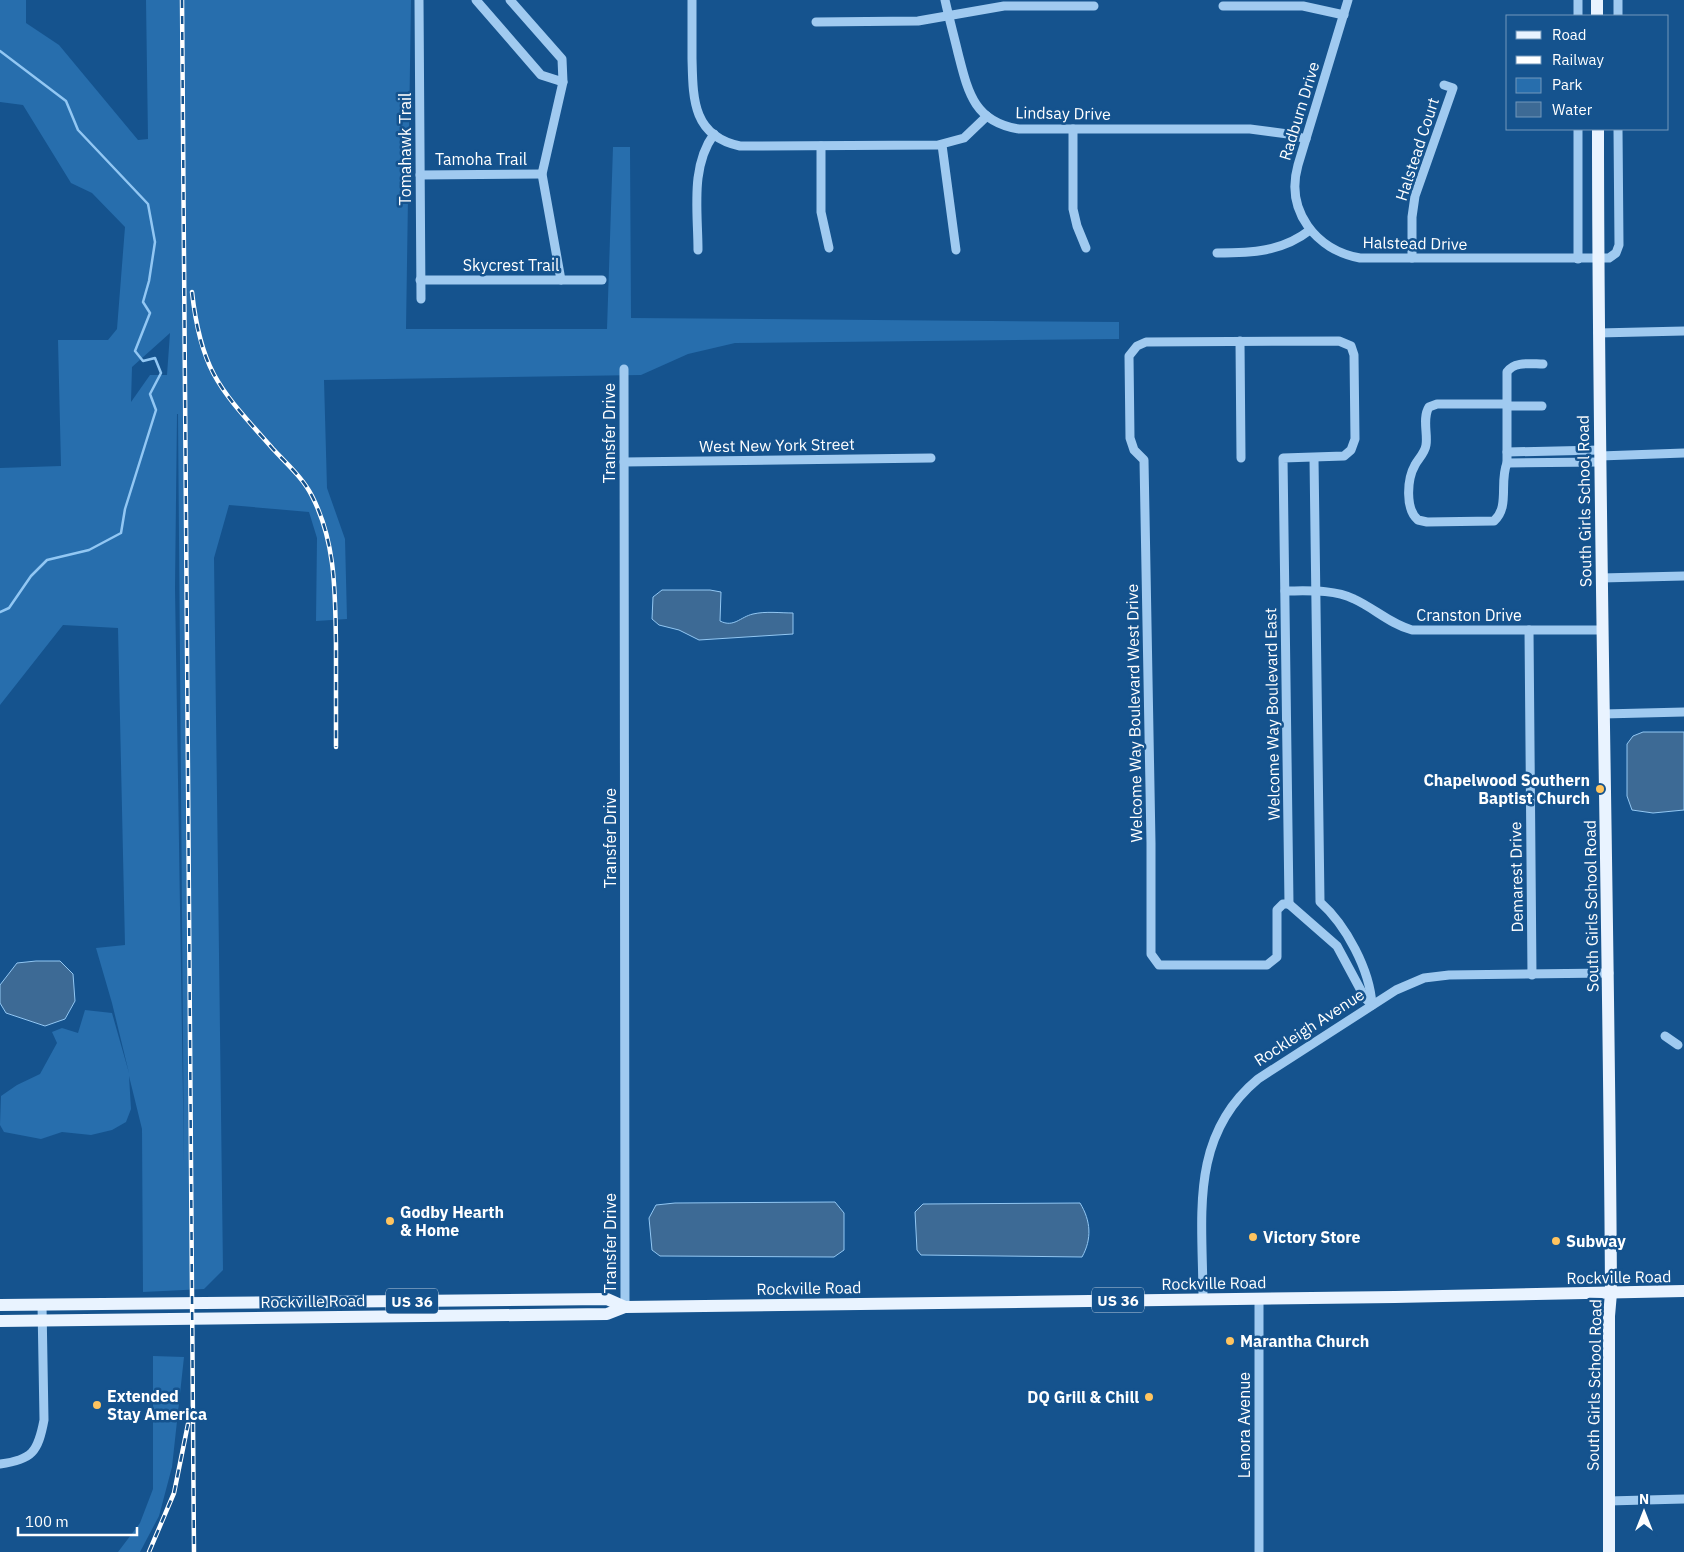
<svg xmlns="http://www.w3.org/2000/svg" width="1684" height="1552" font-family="'IBM Plex Sans',sans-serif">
<rect width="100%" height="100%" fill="#15538e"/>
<!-- green -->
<g fill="#276ead" fill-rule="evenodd">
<path d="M0,0H26V23L59,45L138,140L148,139L146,0H411L406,329H607L613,147H630L631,318L1119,322V339L735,343L688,354L641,375L324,380L327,488L345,539L347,619L316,621L317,538L309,512L229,505L214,558L223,1270L204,1289L143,1292L142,1129L129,1076L131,1109L126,1122L112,1130L91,1135L62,1132L41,1139L4,1132L0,1125L1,1096L17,1085L40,1074L57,1043L52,1032L62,1028L78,1033L85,1010L112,1013L129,1073L112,1003L96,948L125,945L118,628L63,625L0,705V468L61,466L58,340H108L117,329L125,227L92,193L71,183L23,105L0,102ZM170,333L167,375H150L131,402L132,367ZM177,414H178L184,1163L175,588Z"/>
<path d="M153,1356L184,1357L172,1467L159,1516L140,1552H118L140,1523L153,1489Z"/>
</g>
<!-- water -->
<g fill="#3d6a95" stroke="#92c7f3">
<path d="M662,590H710L721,592L720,621C734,628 740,617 753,614C766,611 780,613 793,613V634L699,640L679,630L659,625L652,619L653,597Z"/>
<path d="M1643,732H1684V810L1653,813L1632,810L1627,796V744L1633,736Z"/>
<path d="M36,961H60L73,974L75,1001L65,1019L45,1026L6,1013L0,1003V985L17,963Z"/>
<path d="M835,1202L844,1213V1250L834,1257L660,1256L652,1250L649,1218L656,1205L675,1203Z"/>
<path d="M1080,1203C1091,1221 1092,1239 1082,1257L921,1255L917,1250L915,1212L923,1204Z"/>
</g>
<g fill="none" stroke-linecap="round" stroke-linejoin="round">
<!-- stream -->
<path stroke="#92c7f3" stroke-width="2.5" d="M0,51L66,101L78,130L148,204L155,242L149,281L143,302L150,313L135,351L143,361L155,358L161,373L150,394L156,410L125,509L121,533L89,550L47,560L31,576L9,608L0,612"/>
<!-- minor -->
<g stroke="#a0caf0" stroke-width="9">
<path d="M419,0L421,299"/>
<path d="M476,0L541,75L563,82"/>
<path d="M510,0L562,59L563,82L542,174L561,280"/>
<path d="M692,0C692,19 692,39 692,58C693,98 692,136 740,146L938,145L964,138L987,116"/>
<path d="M945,0C949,18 954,36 958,53C968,92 974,122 1019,129H1250L1288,134L1306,139"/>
<path d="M1348,0L1298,165C1285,211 1316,250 1360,258H1609L1616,253L1619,245L1618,129"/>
<path d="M1578,0V16"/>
<path d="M1618,0V16"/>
<path d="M1223,6H1303L1344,15"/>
<path d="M816,22L918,21L1004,6H1094"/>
<path d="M1073,129V209L1077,226L1086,248"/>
<path d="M1578,129V259"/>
<path d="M942,145L956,250"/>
<path d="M821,146V212L829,248"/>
<path d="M420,175L542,174"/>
<path d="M698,250C698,212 690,167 714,134"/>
<path d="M1217,253C1251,253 1282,252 1310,230"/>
<path d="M1412,258V217L1415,196L1453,88L1444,85"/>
<path d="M420,280H602"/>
<path d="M1598,333L1684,331"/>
<path d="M1240,341L1241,458"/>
<path d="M1339,341L1351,346L1354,355L1355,439L1351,450L1344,456L1283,458L1289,904H1283L1277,910V957L1267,965H1159L1151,954V843L1144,460L1134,450L1130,438L1129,356L1137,346L1146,342Z"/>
<path d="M624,369L625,1307"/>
<path d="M1507,404H1437L1429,407C1422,418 1428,434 1426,445C1425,453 1418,459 1415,465C1407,479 1405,509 1418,520L1427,522L1494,521C1510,507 1499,482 1507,463V372C1514,361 1531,364 1543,364"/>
<path d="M1507,406H1542"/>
<path d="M1507,452L1600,450"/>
<path d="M1600,456L1684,453"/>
<path d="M1314,458L1320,902C1346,925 1370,970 1372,1005"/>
<path d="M624,462L931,458"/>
<path d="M1507,463L1600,462"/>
<path d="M1601,578L1684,576"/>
<path d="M1285,591C1307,591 1334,589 1354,599C1374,608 1390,624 1412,630H1602"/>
<path d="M1529,630L1532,975"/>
<path d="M1603,714L1684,712"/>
<path d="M1289,904L1337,946L1365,998L1372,1005"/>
<path d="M1665,1036L1678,1045"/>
<path d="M1259,1298V1552"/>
<path d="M1203,1299C1203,1218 1188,1137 1258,1079L1396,990L1424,978L1449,975L1609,973"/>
<path d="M0,1464C32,1460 38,1452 44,1420L42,1305"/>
<path d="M1608,1501L1684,1499"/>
</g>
<!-- major -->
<g stroke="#e9f3ff" stroke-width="12">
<path d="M1597,0V16"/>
<path d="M1598,129C1598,517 1609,905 1611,1293L1609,1316V1552"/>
<path d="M0,1305L607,1299L625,1307"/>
<path d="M0,1321L607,1314L625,1307L1395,1297L1684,1291"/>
</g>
<defs>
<g id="rail">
<path d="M182,0L194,1552"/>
<path d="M192,292C201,373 221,390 273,449C287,464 303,478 312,496C336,543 335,592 336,644C336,678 336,713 336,747"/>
<path d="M149,1552L174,1493L188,1424"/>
</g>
</defs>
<!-- rail casing -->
<use href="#rail" stroke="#fff" stroke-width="4.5"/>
<!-- rail -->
<use href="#rail" stroke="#15538e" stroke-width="2.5" stroke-dasharray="8" stroke-linecap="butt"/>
</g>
<!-- markers -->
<g fill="#ffc45f" stroke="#15538e" stroke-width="2">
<circle cx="1600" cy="789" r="5"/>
<circle cx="390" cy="1221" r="5"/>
<circle cx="1253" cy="1237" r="5"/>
<circle cx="1556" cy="1241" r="5"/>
<circle cx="1230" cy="1341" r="5"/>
<circle cx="1149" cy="1397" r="5"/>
<circle cx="97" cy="1405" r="5"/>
</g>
<g text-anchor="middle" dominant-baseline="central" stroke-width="5" stroke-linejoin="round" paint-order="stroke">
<!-- shield labels -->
<g fill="#15538e" stroke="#b9cbdd" stroke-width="1">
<rect x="1092" y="1287.5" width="52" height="25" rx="4"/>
<rect x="386" y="1288.5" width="52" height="25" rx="4"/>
</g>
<g font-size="15" font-weight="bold" fill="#fff">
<text x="1118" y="1300">US 36</text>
<text x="412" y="1301">US 36</text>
</g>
<!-- street labels -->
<g font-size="16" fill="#fff" stroke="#15538e">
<text transform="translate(1299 111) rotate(-73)">Radburn Drive</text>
<text transform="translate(1063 113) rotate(1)">Lindsay Drive</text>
<text transform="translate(405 149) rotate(-90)">Tomahawk Trail</text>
<text transform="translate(1417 149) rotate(-72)">Halstead Court</text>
<text x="481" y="159">Tamoha Trail</text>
<text transform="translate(1415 243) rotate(1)">Halstead Drive</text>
<text x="511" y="265">Skycrest Trail</text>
<text transform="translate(609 433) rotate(-90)">Transfer Drive</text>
<text transform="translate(777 445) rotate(-1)">West New York Street</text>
<text transform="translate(1584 501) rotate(-91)">South Girls School Road</text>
<text x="1469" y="615">Cranston Drive</text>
<text transform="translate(1134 713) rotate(-91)">Welcome Way Boulevard West Drive</text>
<text transform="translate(1272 714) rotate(-91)">Welcome Way Boulevard East</text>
<text transform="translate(610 838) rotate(-90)">Transfer Drive</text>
<text transform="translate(1516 877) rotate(-91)">Demarest Drive</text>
<text transform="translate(1591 906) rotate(-91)">South Girls School Road</text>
<text transform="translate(1309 1027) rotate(-33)">Rockleigh Avenue</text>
<text transform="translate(610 1243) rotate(-90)">Transfer Drive</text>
<text transform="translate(1619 1277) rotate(-1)">Rockville Road</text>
<text transform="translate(1214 1283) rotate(-1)">Rockville Road</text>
<text transform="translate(809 1288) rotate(-1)">Rockville Road</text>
<text transform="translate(313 1301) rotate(-1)">Rockville Road</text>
<text transform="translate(1594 1385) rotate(-89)">South Girls School Road</text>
<text transform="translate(1244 1425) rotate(-90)">Lenora Avenue</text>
</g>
<!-- poi labels -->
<g font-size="16" font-weight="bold" fill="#fff" stroke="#15538e" text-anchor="start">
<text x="1590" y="780" text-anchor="end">Chapelwood Southern<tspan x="1590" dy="18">Baptist Church</tspan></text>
<text x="400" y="1212">Godby Hearth<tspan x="400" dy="18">&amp; Home</tspan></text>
<text x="1263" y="1237">Victory Store</text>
<text x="1566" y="1241">Subway</text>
<text x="1240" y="1341">Marantha Church</text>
<text x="107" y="1396">Extended<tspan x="107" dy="18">Stay America</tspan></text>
<text x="1139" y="1397" text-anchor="end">DQ Grill &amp; Chill</text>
</g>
</g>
<!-- legend -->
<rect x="1506" y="15" width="162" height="115" fill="#15538e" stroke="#7398bb"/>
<rect x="1516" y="31" width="25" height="8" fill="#e9f3ff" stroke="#7398bb"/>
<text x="1552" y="40" font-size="15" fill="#ffffff">Road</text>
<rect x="1516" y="56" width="25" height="8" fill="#ffffff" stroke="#7398bb"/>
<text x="1552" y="65" font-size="15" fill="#ffffff">Railway</text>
<rect x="1516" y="78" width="25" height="15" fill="#276ead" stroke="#7398bb"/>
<text x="1552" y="90" font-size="15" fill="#ffffff">Park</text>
<rect x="1516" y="102" width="25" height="15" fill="#3d6a95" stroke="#7398bb"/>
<text x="1552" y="115" font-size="15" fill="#ffffff">Water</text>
<!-- north arrow -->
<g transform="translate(1644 1512)" stroke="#15538e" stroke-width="4" paint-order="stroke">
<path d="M0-4L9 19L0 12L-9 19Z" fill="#ffffff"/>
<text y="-8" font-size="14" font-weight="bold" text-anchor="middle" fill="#ffffff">N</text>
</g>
<!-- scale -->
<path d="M18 1527v8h119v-8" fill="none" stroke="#ffffff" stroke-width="2.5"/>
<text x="25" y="1527" font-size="15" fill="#ffffff" stroke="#15538e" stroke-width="4" paint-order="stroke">100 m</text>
</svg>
